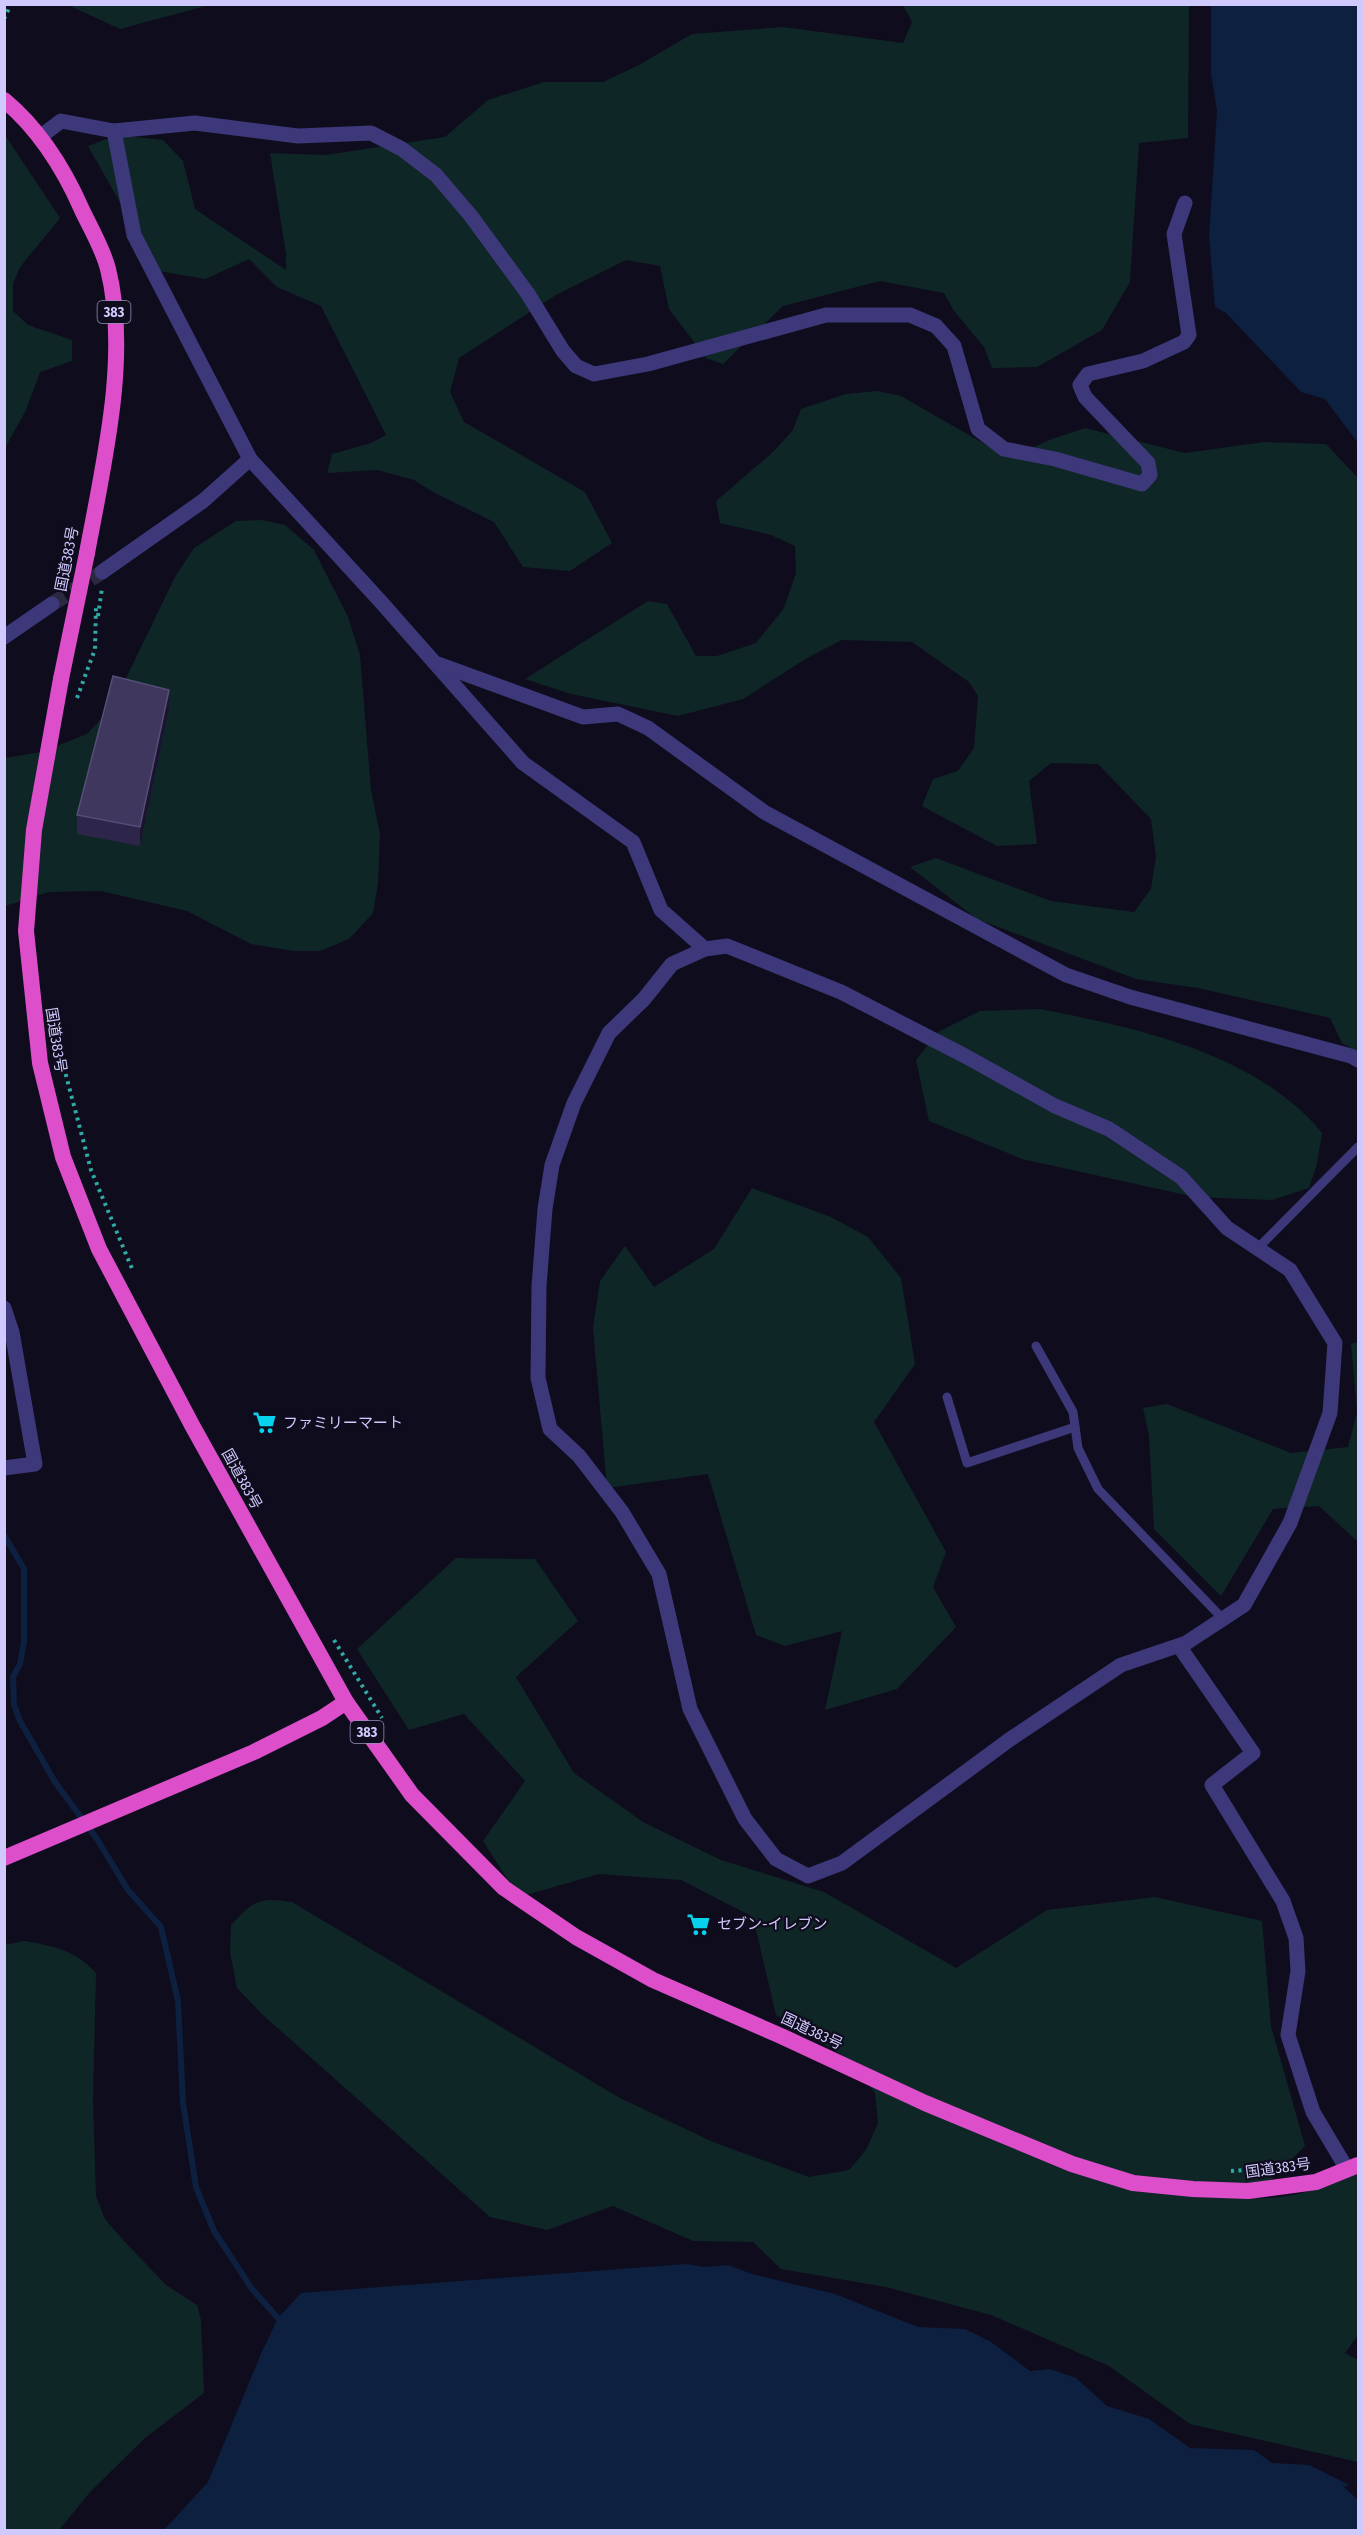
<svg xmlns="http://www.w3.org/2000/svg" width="1363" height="2535" font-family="'Fira Sans Condensed','Noto Sans JP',sans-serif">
<rect width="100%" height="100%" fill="#0f0c1d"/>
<!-- green -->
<g fill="#0f2626">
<path d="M68,5H209L120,29Z"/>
<path d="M903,5H1189L1188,138L1139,143L1130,282L1102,330L1037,367L992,368L984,347L954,311L944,293L880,281L783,306L723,364L706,358L669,309L660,266L626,260L556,295L459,358L450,392L464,422L585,492L612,543L570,571L523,567L494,522L433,492L414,480L377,470L327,473L332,454L371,443L386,435L321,306L277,287L249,259L205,279L159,271L88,146L117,135L163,140L183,161L195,209L286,270V254L270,153L325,155L445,137L488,100L544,82H603L639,65L692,34L783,27L903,43L912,22Z"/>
<path d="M5,135L60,218L20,267L13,284V311L28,325L72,340V361L40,372L26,410L5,448Z"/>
<path d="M877,391L901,396L1009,458L1052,439L1085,428L1185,453L1264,442L1326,444L1358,478V1052L1342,1043L1330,1018L1198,988L1136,979L977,919L910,867L936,858L1051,901L1134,912L1151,889L1156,857L1151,819L1098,764L1051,763L1029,781L1037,844L997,846L922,806L933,779L958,771L974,748L978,696L969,682L912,642L842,640L807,658L743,699L678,716L571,694L525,679L648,601L667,604L696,656H717L756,643L784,608L796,573L795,546L771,535L720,523L716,501L773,452L793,430L801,409L846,394Z"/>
<path d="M262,520L285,525L314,550L348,617L360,655L371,790L380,834L378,883L373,913L349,939L320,951H294L251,944L187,911L101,891L49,892L5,906V758L42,752L87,734L112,707L175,577L194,548L236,521Z"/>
<path d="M1040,1009C1137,1028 1256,1053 1322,1133L1317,1164L1309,1188L1272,1200L1195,1197L1022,1159L929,1121L916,1060L938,1032L980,1011Z"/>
<path d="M752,1188L831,1217L868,1237L901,1278L915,1364L874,1422L946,1552L933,1587L956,1627L897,1689L825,1710L842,1631L785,1646L756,1635L708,1474L607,1488L593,1328L600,1281L625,1246L654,1287L714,1249Z"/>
<path d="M1358,1342V1542L1319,1506L1273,1509L1221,1596L1154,1529L1149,1435L1143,1408L1167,1404L1291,1453L1348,1447L1357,1412L1351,1344Z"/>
<path d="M456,1558L535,1559L578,1621L516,1677L574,1773L643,1822L721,1860L824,1892L956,1968L1047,1910L1155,1897L1262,1921L1271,2026L1305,2146L1252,2198C1291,2200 1324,2188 1358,2171V2335L1345,2353L1358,2360V2462L1190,2424L1109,2366L991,2315L886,2287L781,2269L753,2242L693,2241L613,2206L547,2230L490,2217L263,2015L237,1988L230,1952L231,1925C255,1900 258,1897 292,1902L620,2098L713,2142L809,2177L849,2170L866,2150L878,2123L875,2093L850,2060L776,2015L753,1917L681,1880L599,1874L519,1897L483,1841L525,1781L464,1714L409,1730L357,1649Z"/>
<path d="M25,1941C55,1947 74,1949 96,1973L93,2101L96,2196L105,2219L123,2240L166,2285L197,2305L201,2320L204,2393L145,2438L90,2492L59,2530H5L4,1945Z"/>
</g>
<!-- water -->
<g fill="#0d2040">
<path d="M1211,5H1358V443L1325,399L1301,392L1226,313L1215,307L1209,236L1217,111L1211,73Z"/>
<path d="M686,2264L704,2267L728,2265L752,2274L835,2294L918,2327L965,2329L991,2342L1030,2371L1050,2369L1076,2378L1107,2406L1149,2419L1190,2448L1254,2450L1272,2463L1309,2465L1349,2485L1344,2487L1358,2500V2530H164L208,2482L260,2356L278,2318L301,2293Z"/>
</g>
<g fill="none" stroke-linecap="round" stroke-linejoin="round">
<!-- stream -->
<path stroke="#0d2040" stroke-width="6" d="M4,1535L24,1569V1642L20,1664L13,1677L14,1705L20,1721L55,1782L97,1839L128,1890L161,1927L178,2001L183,2103L196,2187L214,2231L252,2289L278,2318"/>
<!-- minor-tunnel -->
<path stroke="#2c283f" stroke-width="15" stroke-dasharray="15 8" stroke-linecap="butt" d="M52,604L102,572"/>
<!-- path -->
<g stroke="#30aaa5" stroke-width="4" stroke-dasharray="3 4.5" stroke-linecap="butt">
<path d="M4,19L11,4"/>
<path d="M54,589L67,557"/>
<path d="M98,616L102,588"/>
<path d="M77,698L95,649L96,606"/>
<path d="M58,1045L91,1170L133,1271"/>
<path d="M334,1640L382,1718"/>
<path d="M1231,2171L1268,2168"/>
</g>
<!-- service -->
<g stroke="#3c387a" stroke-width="9">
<path d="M1258,1248L1358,1147"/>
<path d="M1036,1346L1073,1412L1078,1448L1098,1489L1223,1619"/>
<path d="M947,1397L967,1463L1075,1427"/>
</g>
<!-- minor -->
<g stroke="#3c387a" stroke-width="15">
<path d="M114,131L195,123L298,136L371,133L402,149L436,175L471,216L528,294L563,351L576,366L594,374L648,364L826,315H910L936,326L954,346L978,429L1004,449L1055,459L1142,484L1150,475L1148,463L1085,397L1080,385L1088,374L1143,361L1184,342L1189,335L1174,234L1185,203"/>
<path d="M40,137L61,121L114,131L134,235L250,459L381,602L523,763L633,842L661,910L705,949"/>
<path d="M102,572L203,501L250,459"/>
<path d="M4,637L52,604"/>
<path d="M438,664L583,717L618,714L648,728L764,812L1066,975L1130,997L1351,1056L1358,1060"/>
<path d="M727,946L841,992L967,1057L1055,1106L1109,1129L1181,1177L1227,1228L1290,1270L1335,1343L1330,1413L1290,1523L1244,1605L1186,1643L1121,1665L1009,1740L842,1863L808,1876L776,1859L745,1819L690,1709L659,1574L622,1512L579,1456L550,1429L538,1378L539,1286L545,1209L552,1165L574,1103L609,1033L644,999L672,964L705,949Z"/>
<path d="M4,1308L12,1332L35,1464L4,1468"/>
<path d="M1179,1646L1253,1753L1212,1785L1283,1901L1296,1938L1298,1971L1288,2035L1313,2112L1347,2169"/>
</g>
<!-- trunk -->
<g stroke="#dc4eca" stroke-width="16">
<path d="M4,100C39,129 64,169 82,210C91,229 103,249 108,269C130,356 103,466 87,553"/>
<path d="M61,679L34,830L26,931L40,1063L63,1157L99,1249L193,1427L346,1702L412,1795L504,1888L576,1937L653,1980L781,2036L925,2103L1072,2164L1133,2183L1193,2189L1248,2191L1316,2182L1358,2165"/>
<path d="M4,1858L254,1752L322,1718L346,1702"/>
</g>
<!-- trunk-bridge -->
<path stroke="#dc4eca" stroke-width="16" d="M61,679L87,553"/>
</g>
<!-- wall -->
<path fill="#2d254a" d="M169,709L140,846L77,834V815Z"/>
<!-- shaded-wall -->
<path fill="#1a1430" d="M169,690V709L140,846V827Z"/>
<!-- building -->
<path fill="#3f375e" stroke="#564e77" stroke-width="1.5" d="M113,676L169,690L140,827L77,815Z"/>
<!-- icons -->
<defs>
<symbol id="supermarket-bare" viewBox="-9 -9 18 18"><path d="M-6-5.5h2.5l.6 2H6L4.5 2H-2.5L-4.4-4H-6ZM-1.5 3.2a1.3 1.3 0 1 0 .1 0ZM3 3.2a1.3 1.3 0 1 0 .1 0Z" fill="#07d1ec" stroke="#0f0c1d" stroke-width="2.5" paint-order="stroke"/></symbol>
</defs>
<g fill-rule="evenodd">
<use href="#supermarket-bare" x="248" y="1406" width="33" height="33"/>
<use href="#supermarket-bare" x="682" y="1908" width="33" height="33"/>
</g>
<g text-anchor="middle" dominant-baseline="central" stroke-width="4.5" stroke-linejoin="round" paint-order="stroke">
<!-- shield labels -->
<g fill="#0f0c1d" stroke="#9690ba" stroke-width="1.5">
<rect x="97.5" y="301" width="33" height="22" rx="4.5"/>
<rect x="350.5" y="1721" width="33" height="22" rx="4.5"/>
</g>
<g font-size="14" font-weight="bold" fill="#d0c9fd">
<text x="114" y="312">383</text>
<text x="367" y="1732">383</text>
</g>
<!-- street labels -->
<g font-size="15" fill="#d0c9fd" stroke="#0f0c1d">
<text transform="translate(67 559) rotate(-79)">国道383号</text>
<text transform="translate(56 1040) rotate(81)">国道383号</text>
<text transform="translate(242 1479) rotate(61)">国道383号</text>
<text transform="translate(812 2031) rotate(25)">国道383号</text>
<text transform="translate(1278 2168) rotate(-8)">国道383号</text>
</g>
<!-- poi labels -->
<g font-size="15" fill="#d0c9fd" stroke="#0f0c1d" text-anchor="start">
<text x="283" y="1423">ファミリーマート</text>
<text x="717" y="1924">セブン-イレブン</text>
</g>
</g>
<!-- border -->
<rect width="1363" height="2535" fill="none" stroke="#d0c9fd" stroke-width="12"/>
</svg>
